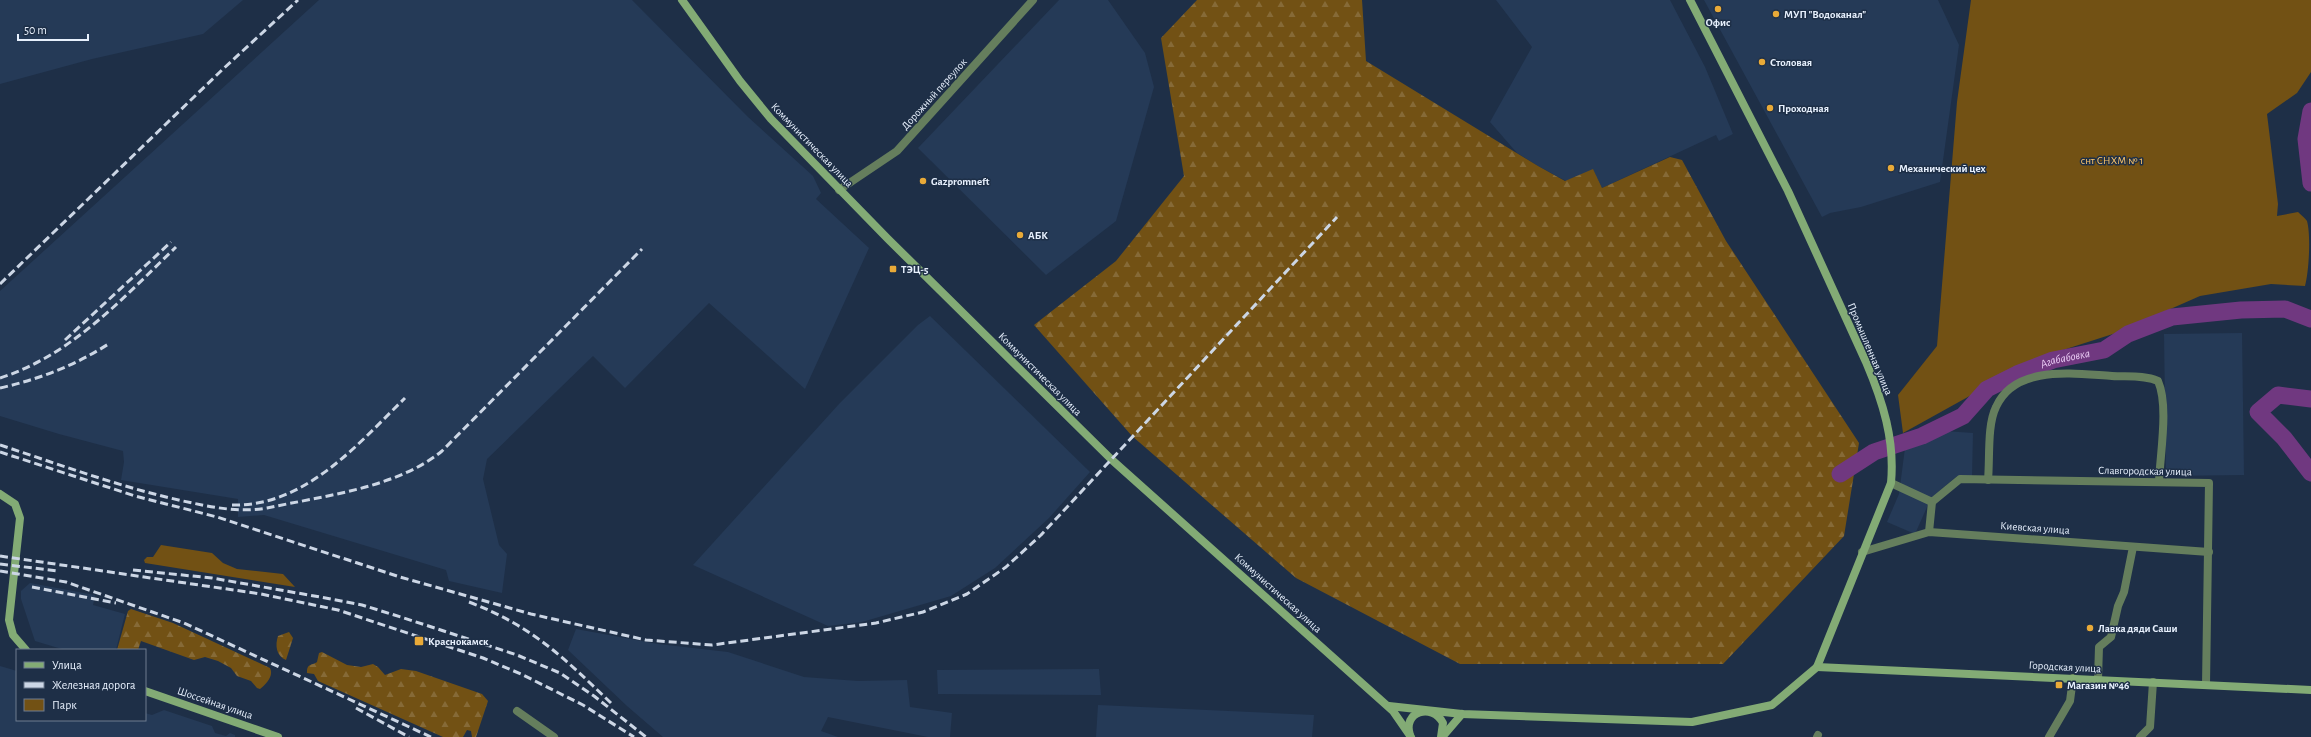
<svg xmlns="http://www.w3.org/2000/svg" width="2311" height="737" font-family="'Alegreya Sans',sans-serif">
<defs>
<pattern id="forest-firs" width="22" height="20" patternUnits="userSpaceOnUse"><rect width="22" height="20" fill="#725114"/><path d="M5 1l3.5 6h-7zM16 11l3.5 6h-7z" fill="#866a37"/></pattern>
</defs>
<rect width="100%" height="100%" fill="#1e2f47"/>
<!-- built -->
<g fill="#253a57">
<path d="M0,0H243L203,34L92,59L0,84Z"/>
<path d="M319,0H632L748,117L813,176L821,193L816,199L869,248L805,389L709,303L625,388L593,356L487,459L483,479L499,545L507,554L502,593L449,581L446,570L264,515L238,517V499L121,480L124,462L123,451L59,434L0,416V291Z"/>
<path d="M1059,0H1108L1145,53L1154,87L1116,221L1046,275L918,148Z"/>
<path d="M1496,0H1670L1705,67L1733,134L1719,141L1716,135L1602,188L1593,170L1566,181L1538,166L1517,153L1490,122L1532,47Z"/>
<path d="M1704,0H1938L1959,45L1940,182L1861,207L1830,213L1822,217Z"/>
<path d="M930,316L1090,472L1049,518L995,568L951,596L862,622L828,626L693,565L839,404L918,325Z"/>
<path d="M2242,333L2244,475L2166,476L2164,334Z"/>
<path d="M1945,431L1973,433L1972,477L1957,476L1931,498L1915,534L1887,522L1899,494L1905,448Z"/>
<path d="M30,583L95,595L93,605L125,614L116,650H65L35,641L21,599V591Z"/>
<path d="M576,629L658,644L728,652L804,677L858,681L907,680L910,707L952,713L950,737H928L828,717L821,731L838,737H663L627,706L568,650Z"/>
<path d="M0,666L17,671V720H145V713L152,715L164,710L212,726L215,733L226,736L230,733L235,735V737H0Z"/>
<path d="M1099,669L1101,695L938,694L937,670Z"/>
<path d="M1098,705L1314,715L1312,737H1096Z"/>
</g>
<!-- green -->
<g fill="#725114">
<path d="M1971,0H2311V72L2297,93L2267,114L2278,204L2277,216L2298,212C2301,215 2305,218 2307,221C2311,235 2309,271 2305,286L2271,284L2200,296L2116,333L2038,358L1903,433L1898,395L1937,346L1957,102Z"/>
<path d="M161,545L212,553L223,563L237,569L283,574L295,587L145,563L144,560L147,557H153Z"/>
</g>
<!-- forest -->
<g fill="url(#forest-firs)">
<path d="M1197,0H1362L1366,61L1538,166L1565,181L1593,169L1602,188L1670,157L1682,160L1726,241L1859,443L1844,536L1723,664H1460L1296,578L1132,436L1034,325L1116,261L1184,176L1161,38Z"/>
<path d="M131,609L173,623L270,668C274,676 266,684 260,689L257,688L251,681L237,676L231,668L218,661L205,657L194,660L141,641L138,650H117L128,611Z"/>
<path d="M289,632L293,638L286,660C276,656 275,645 278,636Z"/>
<path d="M322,652L347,665L361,667L373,664L378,667L385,675L401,669L416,671L482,694L488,701L476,737H472L471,731L467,730L463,737H443L318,681L314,674L307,673C307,663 311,666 317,662L319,653Z"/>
</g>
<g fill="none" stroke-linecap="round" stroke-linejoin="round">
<!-- river -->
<g stroke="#703880" stroke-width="17">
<path d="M2311,111L2306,139L2311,183"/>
<path d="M2311,399L2278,395L2258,412L2284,438L2311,473"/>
<path id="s1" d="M1840,474L1874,452L1922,436L1963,416L1987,389L2017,374L2053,360L2104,350L2128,334L2172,317L2241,310L2285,309L2311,319"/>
</g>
<!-- street -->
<g stroke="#657e5d" stroke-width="8">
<path d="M839,190L897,151L1033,0"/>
<path d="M1988,480C1990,458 1987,425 1996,407C2015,364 2075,374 2112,376C2127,377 2144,375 2158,381C2169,406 2160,454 2159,482"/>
<path d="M1891,483L1932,502L1960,479L2209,483L2206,685"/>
<path d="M1929,532L1932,502"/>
<path d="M1862,552L1929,532L2209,552"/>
<path d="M2098,679L2099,647L2111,637L2118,606L2124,592L2133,547"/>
<path d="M517,711L554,737"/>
<path d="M1817,737L1818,735"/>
<path d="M2049,737L2070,701L2073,678"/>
<path d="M2140,737L2150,727L2153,682"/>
</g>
<!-- secondary -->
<g stroke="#83ab75" stroke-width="8">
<path d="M682,0L740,81L771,119L888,239L1112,460L1393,711L1411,737"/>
<path d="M0,494L15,504L20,518L9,620L13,635L26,650"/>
<path d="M1817,667L2311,690"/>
<path d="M145,691L278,737"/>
<path d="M1389,706L1462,714L1692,722L1772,705L1817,667L1891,483C1895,440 1883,402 1866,362L1788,191L1690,0"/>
<path d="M1410,735C1402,712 1432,702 1443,723L1441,737"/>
<path d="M1443,736L1462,714"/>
</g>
<!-- rail -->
<g stroke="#ccd6e5" stroke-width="3" stroke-dasharray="8 4" stroke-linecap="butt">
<path d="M0,284L223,69L298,0"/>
<path d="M65,340L171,242"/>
<path d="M0,378C72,355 123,298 176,247"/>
<path d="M0,388C40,379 76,365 110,343"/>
<path d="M0,445C61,465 120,487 183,501C211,507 238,513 267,508C323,496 397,488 442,451L642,249"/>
<path d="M0,452L135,496L217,517L400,577L531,614L646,640L712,645L876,623L923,612L967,594L1006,567L1041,535L1337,217"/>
<path d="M232,505C305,507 358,444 405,398"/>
<path d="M0,556L261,594L338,610L483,658L521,674L583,705L634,737"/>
<path d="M0,564L58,571"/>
<path d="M133,570L212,578L320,597L362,605L404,618L517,655L560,673L594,696L646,737"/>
<path d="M0,571L66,582L184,623L431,737"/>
<path d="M32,587L116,603"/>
<path d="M469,602C532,626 563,657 611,703"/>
<path d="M356,708L409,737"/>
</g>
</g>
<!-- markers -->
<g fill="#e9aa38" stroke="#1e2f47" stroke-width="1.5">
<circle cx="1718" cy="9" r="4"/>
<circle cx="1776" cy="14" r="4"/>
<circle cx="1762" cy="62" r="4"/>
<circle cx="1770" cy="108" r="4"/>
<circle cx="1891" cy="168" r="4"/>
<circle cx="923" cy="181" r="4"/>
<circle cx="1020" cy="235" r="4"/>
<rect x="889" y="265" width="8" height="8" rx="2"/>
<circle cx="2090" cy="628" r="4"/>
<rect x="414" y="636" width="10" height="10" rx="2"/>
<rect x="2055" y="681" width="8" height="8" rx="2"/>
</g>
<g text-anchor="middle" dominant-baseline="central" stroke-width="3" stroke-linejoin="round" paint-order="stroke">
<!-- poi labels -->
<g font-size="11" font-weight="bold" fill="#e7f0fd" stroke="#1e2f47" text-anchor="start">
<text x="1784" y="14">МУП "Водоканал"</text>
<text x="1718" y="22" text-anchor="middle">Офис</text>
<text x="1770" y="62">Столовая</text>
<text x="1778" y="108">Проходная</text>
<text x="1899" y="168">Механический цех</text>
<text x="931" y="181">Gazpromneft</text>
<text x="1028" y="235">АБК</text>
<text x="901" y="269">ТЭЦ-5</text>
<text x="2098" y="628">Лавка дяди Саши</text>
<text x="428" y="641">Краснокамск</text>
<text x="2067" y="685">Магазин №46</text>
</g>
<!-- street labels -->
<g font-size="11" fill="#e7f0fd" stroke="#1e2f47">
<text transform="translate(934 94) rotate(-48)">Дорожный переулок</text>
<text transform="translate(812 145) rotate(46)">Коммунистическая улица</text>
<text transform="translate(1870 349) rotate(67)">Промышленная улица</text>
<text transform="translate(1040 374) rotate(45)">Коммунистическая улица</text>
<text transform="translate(2145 471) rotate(1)">Славгородская улица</text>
<text transform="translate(2035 528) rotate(4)">Киевская улица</text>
<text transform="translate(1278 593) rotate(42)">Коммунистическая улица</text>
<text transform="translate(2065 667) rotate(3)">Городская улица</text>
<text transform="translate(215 703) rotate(19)">Шоссейная улица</text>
</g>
<!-- park labels -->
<g font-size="11" fill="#fec66a" stroke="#1e2f47">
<text x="2112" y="160">снт СНХМ № 1</text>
</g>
<!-- water labels -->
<g font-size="12" font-style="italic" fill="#eaccf4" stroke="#1e2f47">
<text stroke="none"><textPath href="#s1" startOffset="257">Агабабовка</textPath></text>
</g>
</g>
<!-- legend -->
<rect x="16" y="649" width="130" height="72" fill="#1e2f47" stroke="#6e7c90"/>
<rect x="24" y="662" width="20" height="6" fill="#83ab75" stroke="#6e7c90"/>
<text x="52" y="669" font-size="12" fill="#e7f0fd">Улица</text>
<rect x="24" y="682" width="20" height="6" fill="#ccd6e5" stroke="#6e7c90"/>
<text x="52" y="689" font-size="12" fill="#e7f0fd">Железная дорога</text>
<rect x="24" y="699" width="20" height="12" fill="#725114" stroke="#6e7c90"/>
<text x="52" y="709" font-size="12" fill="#e7f0fd">Парк</text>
<!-- scale -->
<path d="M18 34v6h70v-6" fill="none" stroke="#e7f0fd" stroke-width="2"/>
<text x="24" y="34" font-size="12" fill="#e7f0fd" stroke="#1e2f47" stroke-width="3" paint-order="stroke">50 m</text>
</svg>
